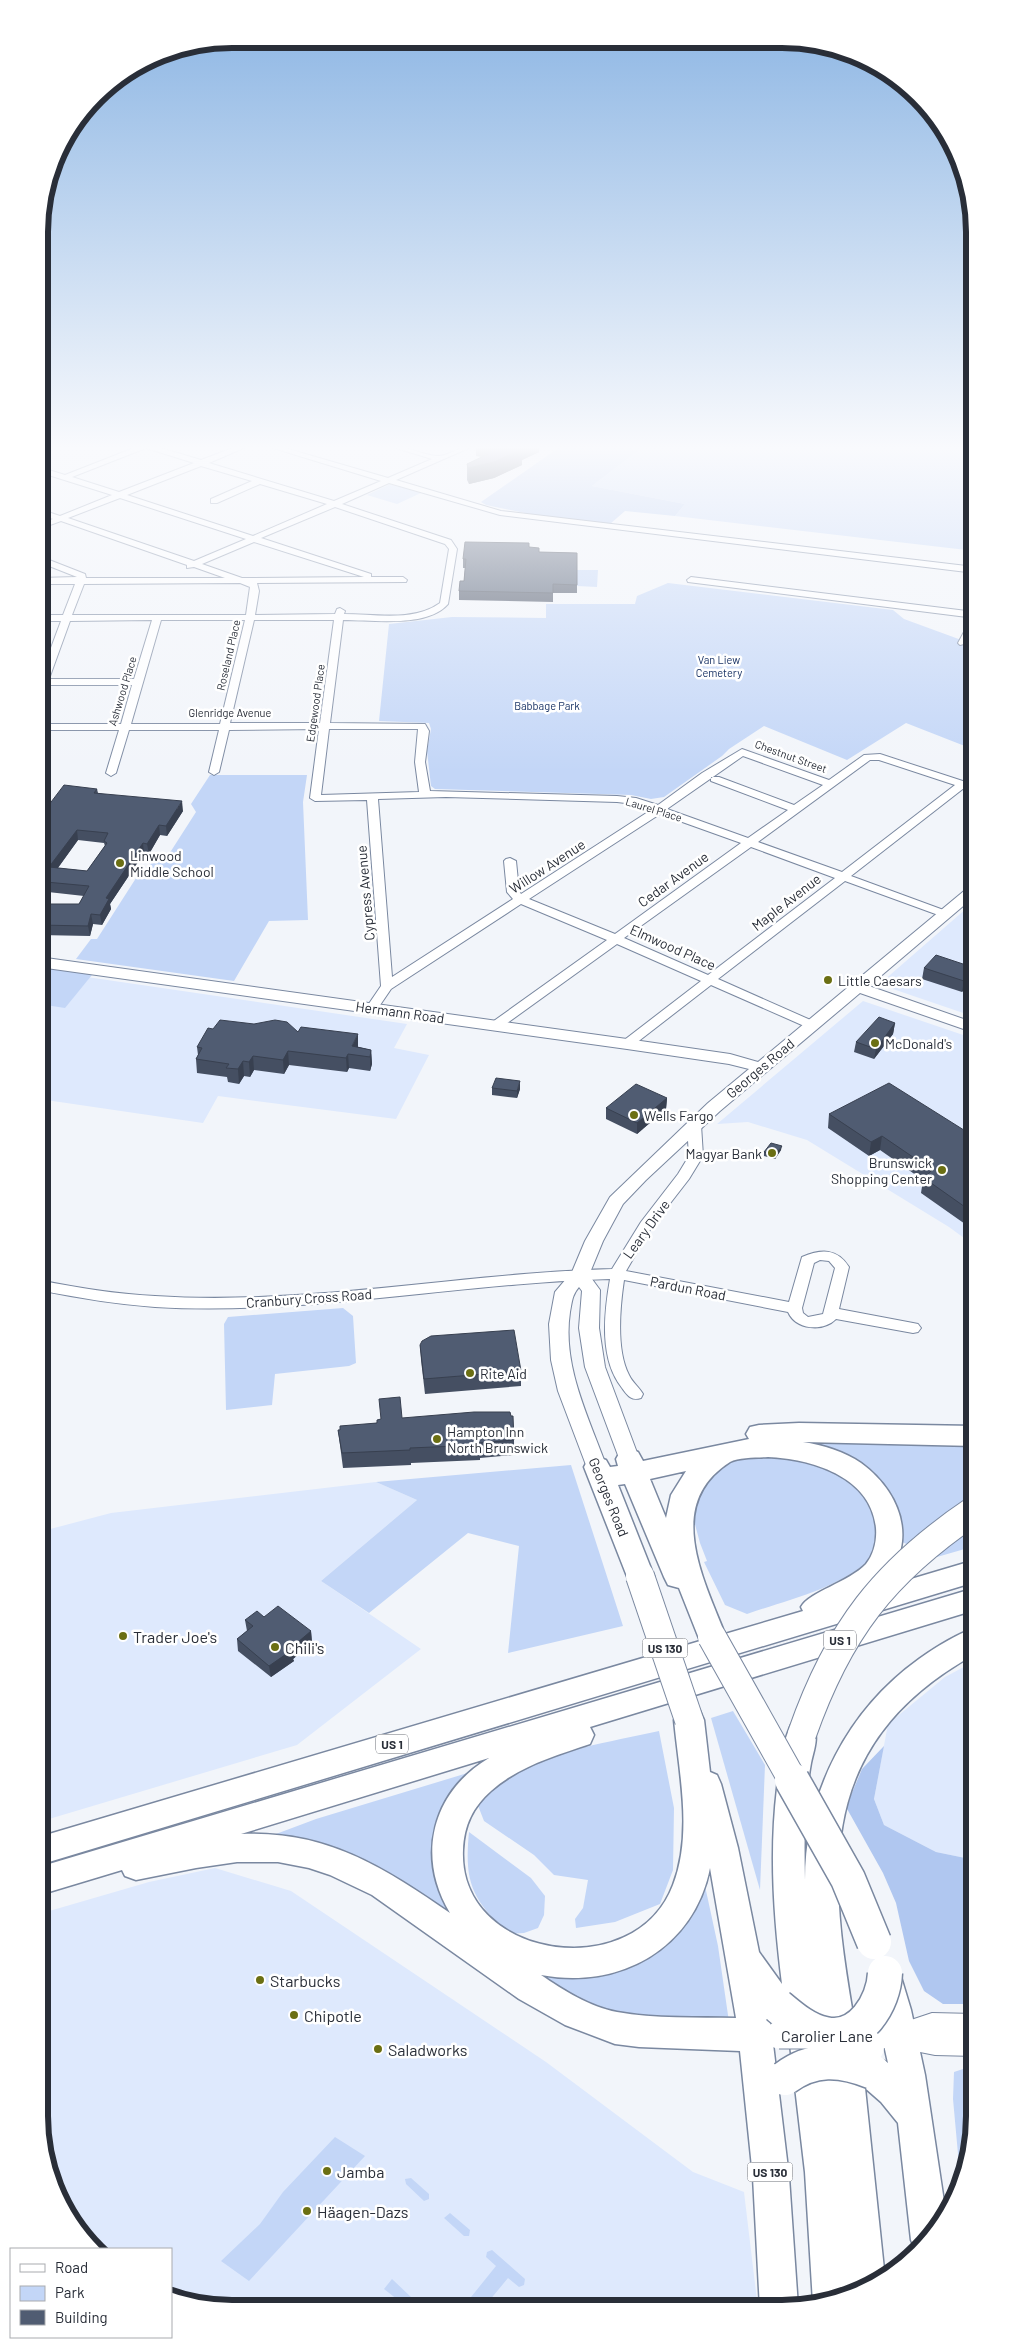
<svg xmlns="http://www.w3.org/2000/svg" width="1014" height="2348" font-family="Barlow,sans-serif">
<rect width="100%" height="100%" fill="#f2f5fa"/>
<!-- built -->
<g fill="#dee9fd">
<path d="M975,901V1017L887,987L882,982Z"/>
<path d="M39,970L407,1024L394,1048L429,1055L396,1119L218,1096L203,1123L39,1099Z"/>
<path d="M863,1001L975,1039V1246L949,1227L807,1140L748,1122L717,1124Z"/>
<path d="M376,1482L417,1500L321,1581L421,1649L297,1745L39,1822V1532L111,1513Z"/>
<path d="M975,1661V1860L936,1852L884,1825L874,1799L888,1724L945,1677Z"/>
<path d="M215,1868L291,1891L546,2062L693,2172L744,2192L758,2309L194,2306L171,2298V2249H94L65,2213L45,2166L39,2117V1914L149,1882Z"/>
</g>
<!-- green -->
<g fill="#c3d6f7">
<path d="M647,444H975V551L675,516L685,504L592,486Z"/>
<path d="M390,484L421,493L397,504L367,495Z"/>
<path d="M577,570H598L597,587L577,586Z"/>
<path d="M668,583L893,610L904,619L975,645V750L906,723L847,760L764,726L729,749L722,756L664,797L651,799L631,795L435,789L431,786L427,751L431,729L429,723L379,721L389,624L452,617L546,618V604H635L637,596Z"/>
<path d="M210,775H307L303,802L308,920L269,921L234,981L76,959L91,939H97L138,875L153,862L171,851L196,812L191,804Z"/>
<path d="M39,962L96,970L65,1008L39,1004Z"/>
<path d="M343,1308L353,1316L356,1363L349,1366L275,1374L272,1405L226,1410L224,1324L228,1317Z"/>
<path d="M796,1436L975,1442V1546L937,1557L902,1542L890,1491L846,1456Z"/>
<path d="M750,1456H803L856,1483L877,1517L873,1557C839,1589 790,1599 747,1614L725,1605L704,1562L707,1561L700,1543L689,1502L701,1481L731,1460Z"/>
<path d="M571,1465L623,1626L508,1653L519,1546L468,1533L369,1613L321,1581L417,1500L376,1482Z"/>
<path d="M733,1711L765,1765L760,1890L711,1718Z"/>
<path d="M659,1731L674,1808L673,1870L660,1904L615,1922L576,1928L575,1919L583,1908L588,1880L554,1875L534,1855L484,1821L477,1803C484,1796 491,1787 499,1782C545,1751 606,1743 659,1731Z"/>
<path d="M484,1768L456,1796L460,1921L268,1837L316,1819Z"/>
<path d="M469,1832L531,1878L545,1896L544,1915L538,1928L524,1933L508,1934C472,1899 464,1883 469,1832Z"/>
<path d="M702,1885L705,1886L718,1946L729,2022L655,2020L580,2005L507,1958L578,1974Z"/>
<path d="M975,2065C975,2102 978,2154 961,2187L953,2099L954,2072Z"/>
<path d="M335,2137L365,2156L249,2281L221,2261L260,2224L283,2192Z"/>
<path d="M411,2178L429,2194V2199L424,2201L406,2184L405,2179Z"/>
<path d="M450,2213L470,2230L469,2236H464L444,2218Z"/>
<path d="M492,2250L525,2279L524,2285L519,2287L508,2278L484,2307H463L496,2266L486,2257L487,2252Z"/>
<path d="M392,2279L412,2298L407,2307L384,2289Z"/>
</g>
<!-- forest -->
<g fill="#b0c7f0">
<path d="M564,444H647L592,486L685,504L675,516L625,511L610,524L530,514L486,505L481,502Z"/>
<path d="M884,1746L874,1799L884,1825L936,1852L975,1860V2004H943L924,1991L909,1961L896,1903L883,1873L846,1807L862,1769Z"/>
</g>
<g fill="none" stroke-linecap="round" stroke-linejoin="round">
<defs>
<g id="minor">
<path d="M136,444H155L154,446L201,460L243,444H253L209,463L334,501L381,481L260,444H271L388,478L432,459L383,444C402,444 418,454 437,456C448,457 463,444 478,444L396,480L501,511L975,567V573L500,515L389,483L342,504L451,540L457,549L448,604C427,628 374,620 343,620L330,723L425,724L429,731L425,762L430,791L617,796L636,798L658,805L702,773L742,749L829,780L864,755L880,754L975,785V791L964,788L851,876L949,912L951,914L945,917L941,916L845,881L718,979L815,1022L817,1025L811,1029L711,985L631,1047H623L621,1044L623,1041L701,981L617,944L499,1029H491L489,1026L491,1023L607,940L521,904L391,989L376,1011H368L366,1008L381,986L367,800L315,801L310,798L319,729L229,730L219,772L214,775L209,772L219,730H129L116,773L111,776L106,773L119,730H39V724H121L132,685H47L42,695L39,696V680L61,621H39V615H63L75,584H39V578L77,577L39,562V556L85,574L86,578H225L194,567L187,568V565L61,521L39,529V524L53,519L39,514V509L60,516L112,495L39,472V467L65,475L139,446ZM146,448L194,463L119,492L72,477ZM201,466L252,481L211,499V503H217L260,484L327,504L253,536L127,495ZM120,498L246,539L194,561L68,518ZM335,507L445,544L449,549L440,603C414,622 375,614 344,614L345,611L340,608L337,609L335,614L255,615L259,591L257,583L406,582L407,580L403,577H371V574L261,538ZM254,542L364,577L242,578L202,564ZM240,583L250,587L246,615H72L84,584ZM152,620L134,679H49L70,621ZM161,620H245L220,724H131ZM254,620H334L320,723H230ZM329,729H418L415,762L419,792L321,795ZM743,756L823,785L794,805L719,777H711V781L788,810L748,838L667,809ZM870,760H879L955,785L842,872L758,842ZM446,797L617,802L634,804L651,810L521,894L519,891L516,861L510,858L506,859L504,861L507,892L513,899L392,977L378,799ZM660,814L741,843L615,934L529,899ZM751,847L835,878L708,975L624,938Z"/>
<path d="M691,577L975,612V618L688,582L687,580Z"/>
<path d="M975,618V629L968,643L960,645L958,643L970,621Z"/>
<path d="M694,1121L701,1125L703,1156L689,1179L651,1228L626,1271L789,1302L802,1257C821,1249 837,1248 849,1267L839,1309L913,1323L918,1324L921,1328L918,1332L913,1333L836,1319C823,1332 796,1330 788,1312L624,1280C620,1307 616,1350 629,1375C632,1382 639,1387 643,1394L641,1398C631,1401 628,1396 622,1388C599,1359 604,1314 610,1279C458,1283 307,1316 155,1307C116,1304 78,1298 39,1290V1280C78,1288 116,1294 155,1296C308,1306 460,1273 612,1269L641,1222L678,1174L689,1156L687,1125ZM820,1260L829,1261L835,1268L823,1314L808,1317L803,1313L802,1308L814,1263Z"/>
</g>
<g id="tertiary">
<path d="M975,885V896L869,986L975,1023V1033L860,993L720,1111L646,1180L623,1204L603,1241L589,1275L600,1290L599,1328L605,1367L639,1458L636,1463L629,1466L622,1463L619,1458L585,1367L579,1328L582,1291L579,1287C572,1295 572,1302 570,1312C562,1365 588,1416 606,1465L603,1470L596,1473L589,1470L586,1465L558,1391L551,1360L549,1324L555,1292L572,1272L585,1241L610,1197L708,1103L749,1069L729,1064L627,1049L39,967V957L627,1039L730,1054L758,1062L970,886Z"/>
<path d="M932,2013L975,2014V2056L935,2055L900,2048H865L856,2044L852,2035L856,2026L865,2022L902,2023Z"/>
</g>
<g id="trunk">
<path d="M799,1423L975,1426V1446L803,1442C823,1445 845,1452 861,1463C906,1496 920,1552 874,1590L975,1560V1582L39,1865V1837L700,1641L679,1588L668,1585L664,1577L625,1484L618,1485L654,1576L650,1584L640,1587L630,1584L584,1467L588,1460L597,1457L606,1460L610,1467L618,1466L616,1459L620,1452L629,1449L638,1452L643,1461L749,1439L746,1434L750,1427L759,1425ZM768,1457C811,1459 871,1476 876,1528C877,1540 874,1554 866,1564C849,1582 809,1592 801,1607L803,1611L725,1634C703,1578 664,1504 730,1462C739,1457 757,1458 768,1457ZM686,1471L671,1495L666,1518L650,1479Z"/>
<path d="M975,1588V1610L590,1727L594,1735L590,1744C555,1756 519,1766 491,1791C473,1807 464,1825 463,1850C458,1959 635,1986 673,1885C693,1834 679,1773 674,1720L678,1711L689,1707L700,1711L704,1720L710,1772L717,1775L721,1784L738,1848L759,1952L782,1984C774,1919 769,1854 777,1788C779,1768 782,1744 791,1725L802,1721L813,1725C819,1738 814,1749 811,1763C804,1801 804,1841 805,1880C805,1792 848,1710 919,1659C936,1647 955,1635 975,1628V1654C800,1752 832,1894 861,2060L873,2055L888,2063L869,1978L874,1967L886,1962L898,1967L911,2010L925,2075L946,2215L935,2234L916,2252L911,2240L898,2123L881,2102L865,2088L885,2279L832,2303L814,2305L813,2303L805,2172L787,2019L778,2022L770,2019L789,2177L798,2307L760,2309L753,2177L740,2051L639,2047L615,2044L565,2025L519,1999L372,1895L330,1875L309,1868L278,1862H237L196,1868L136,1880L125,1876L122,1870L39,1895V1867ZM489,1758C432,1792 416,1856 450,1913C383,1867 326,1830 241,1834ZM710,1868L736,2018C697,2017 655,2019 617,2012C590,2007 563,1990 541,1975C619,1990 694,1949 710,1868Z"/>
</g>
</defs>
<!-- minor casing -->
<use href="#minor" stroke="#7a88a0" stroke-width="2"/>
<!-- tertiary casing -->
<use href="#tertiary" stroke="#7a88a0" stroke-width="2"/>
<!-- trunk casing -->
<use href="#trunk" stroke="#7a88a0" stroke-width="3"/>
<!-- minor -->
<use href="#minor" fill="#fff" fill-rule="evenodd"/>
<!-- tertiary -->
<use href="#tertiary" fill="#fff" fill-rule="evenodd"/>
<!-- trunk -->
<use href="#trunk" fill="#fff" fill-rule="evenodd"/>
<defs>
<path id="tertiary-bridge" d="M779,2035H809"/>
<g id="trunk-bridge-far1">
<path d="M640,1576L689,1720"/>
<path d="M712,1637L793,1781"/>
<path d="M802,1734C838,1631 884,1571 975,1510"/>
</g>
<g id="trunk-bridge">
<path d="M792,1780L848,1879L874,1942"/>
<path d="M778,2006C791,2017 807,2031 825,2034C860,2042 884,2003 885,1973"/>
<path d="M830,2060L867,2047"/>
<path d="M785,2078C813,2057 841,2059 873,2072"/>
</g>
</defs>
<!-- tertiary-bridge casing -->
<use href="#tertiary-bridge" stroke="#7a88a0" stroke-width="29" stroke-linecap="butt"/>
<!-- trunk-bridge-far1 casing -->
<use href="#trunk-bridge-far1" stroke="#7a88a0" stroke-width="30" stroke-linecap="butt"/>
<!-- trunk-bridge casing -->
<use href="#trunk-bridge" stroke="#7a88a0" stroke-width="37" stroke-linecap="butt"/>
<!-- tertiary-bridge -->
<use href="#tertiary-bridge" stroke="#fff" stroke-width="27"/>
<!-- trunk-bridge-far1 -->
<use href="#trunk-bridge-far1" stroke="#fff" stroke-width="28"/>
<!-- trunk-bridge -->
<use href="#trunk-bridge" stroke="#fff" stroke-width="34"/>
</g>
<!-- wall -->
<g fill="#454f62" fill-rule="evenodd">
<path d="M476,444H539V452L522,460V465L494,478L469,484L467,480V464L482,457L476,456Z"/>
<path d="M529,547L539,552L577,553V593H553V602L459,600V591L464,581L465,568H463V559Z"/>
<path d="M97,789L98,793L183,811L167,836L160,835L149,854L144,853L110,904L111,909L102,925L93,924L90,936L39,935V809L45,810ZM78,840L104,843L105,846L87,871L58,868ZM48,892L84,896L79,904H44Z"/>
<path d="M924,968H975V970L974,978L962,992L922,979Z"/>
<path d="M895,1023L893,1034L874,1059L854,1052L856,1042Z"/>
<path d="M298,1032L371,1050L372,1064L370,1071L349,1068L347,1072L289,1065L284,1074L254,1070L250,1077L244,1076L239,1084L228,1082L227,1077L197,1073L196,1059L198,1055L197,1047Z"/>
<path d="M492,1088L520,1089L517,1098L492,1095Z"/>
<path d="M667,1098L666,1109L637,1134L606,1119V1108Z"/>
<path d="M829,1114L975,1137V1231L921,1193L923,1180L880,1150L869,1156L828,1128Z"/>
<path d="M781,1150L775,1159L764,1156V1152Z"/>
<path d="M420,1345L521,1371V1386L425,1394L421,1360Z"/>
<path d="M402,1418L514,1440V1455L480,1458V1460L411,1463V1465L343,1468L338,1430Z"/>
<path d="M264,1617L311,1631L312,1643L293,1659L294,1661L271,1677L238,1651L237,1639L247,1631L245,1620Z"/>
</g>
<!-- shaded-wall -->
<g fill="#384050">
<path d="M523,444H539V452L522,460V465L494,478L469,484L468,468Z"/>
<path d="M182,801L183,811L167,836L166,826Z"/>
<path d="M159,825L160,835L149,854L147,844Z"/>
<path d="M77,830L78,840L51,877L49,867Z"/>
<path d="M143,843L144,853L110,904L111,909L102,925L100,915L106,898Z"/>
<path d="M46,882L48,892L41,915L39,904Z"/>
<path d="M91,914L93,924L90,936L88,926Z"/>
<path d="M975,968L974,978L962,992L964,981Z"/>
<path d="M895,1023L893,1034L874,1059L876,1049Z"/>
<path d="M358,1034V1048L352,1046Z"/>
<path d="M371,1050L372,1064L370,1071V1057Z"/>
<path d="M288,1051L289,1065L284,1074L283,1060Z"/>
<path d="M348,1054L349,1068L347,1072L346,1058Z"/>
<path d="M253,1056L254,1070L250,1077L249,1062Z"/>
<path d="M243,1061L244,1076L239,1084L238,1069Z"/>
<path d="M520,1081V1089L517,1098V1091Z"/>
<path d="M667,1098L666,1109L637,1134V1123Z"/>
<path d="M882,1136L880,1150L869,1156L871,1142Z"/>
<path d="M782,1146L781,1150L775,1159V1155Z"/>
<path d="M311,1631L312,1643L293,1659L294,1661L271,1677L269,1666Z"/>
</g>
<!-- building -->
<g fill="#505c72" stroke="#384050" fill-rule="evenodd">
<path d="M488,444H523L515,447L522,449L494,462L468,468L467,464L488,454L483,453L498,447Z"/>
<path d="M465,542L529,543V547L539,548V552L577,553V585L553,584V593L459,591L460,581H464L466,559H463Z"/>
<path d="M64,785L97,789L94,793L182,801L166,826L159,825L147,844L143,843L106,898L109,899L100,915L91,914L88,926L39,925V904H79L89,886L46,882L39,904V809L45,810ZM77,830L108,833L104,841L107,843L87,871L49,867Z"/>
<path d="M936,955L975,968L964,981L924,968Z"/>
<path d="M879,1017L895,1023L876,1049L856,1042Z"/>
<path d="M220,1020L254,1024L275,1020L287,1022L298,1032L301,1027L358,1034L352,1046L371,1050L370,1057L348,1054L346,1058L288,1051L283,1060L253,1056L249,1062L243,1061L238,1069L226,1068L229,1064L196,1059L202,1048L197,1047L208,1028L213,1029Z"/>
<path d="M496,1078L520,1081L517,1091L492,1088Z"/>
<path d="M889,1083L975,1137V1214L924,1178L932,1170L882,1136L871,1142L829,1114Z"/>
<path d="M636,1084L667,1098L637,1123L606,1108Z"/>
<path d="M771,1143L782,1146L775,1155L764,1152Z"/>
<path d="M514,1330L521,1371L424,1379L420,1345L422,1341L431,1336Z"/>
<path d="M400,1397L402,1418L474,1412H510L511,1416H513L514,1440L479,1443V1445L410,1448V1450L342,1453L338,1430H340V1426L377,1423V1420L381,1419L379,1399Z"/>
<path d="M278,1606L311,1631L291,1648L292,1650L269,1666L237,1639L253,1626L245,1620L257,1611L264,1617Z"/>
</g>
<!-- sky -->
<linearGradient id="sky" x2="0" y2="1"><stop stop-color="#8ab4e3"/><stop offset="0.58" stop-color="#f9fafd"/><stop offset="1" stop-color="#f9fafd" stop-opacity="0"/></linearGradient>
<rect width="1014" height="772" fill="url(#sky)"/>
<!-- markers -->
<g fill="#6b6f13" stroke="#fff" stroke-width="2">
<circle cx="120" cy="863" r="5"/>
<circle cx="828" cy="980" r="5"/>
<circle cx="875" cy="1043" r="5"/>
<circle cx="634" cy="1115" r="5"/>
<circle cx="772" cy="1153" r="5"/>
<circle cx="942" cy="1170" r="5"/>
<circle cx="470" cy="1373" r="5"/>
<circle cx="437" cy="1439" r="5"/>
<circle cx="123" cy="1636" r="5"/>
<circle cx="275" cy="1647" r="5"/>
<circle cx="260" cy="1980" r="5"/>
<circle cx="294" cy="2015" r="5"/>
<circle cx="378" cy="2049" r="5"/>
<circle cx="327" cy="2171" r="5"/>
<circle cx="307" cy="2211" r="5"/>
</g>
<g text-anchor="middle" dominant-baseline="central" stroke-width="5" stroke-linejoin="round" paint-order="stroke">
<!-- far-street labels -->
<g font-size="11" fill="#292e38" stroke="#fff">
<text transform="translate(228 655) rotate(-77)">Roseland Place</text>
<text transform="translate(122 691) rotate(-73)">Ashwood Place</text>
<text transform="translate(315 703) rotate(-82)">Edgewood Place</text>
<text x="230" y="712">Glenridge Avenue</text>
<text transform="translate(791 756) rotate(20)">Chestnut Street</text>
<text transform="translate(654 809) rotate(17)">Laurel Place</text>
</g>
<!-- far-park labels -->
<g font-size="11" fill="#183264" stroke="#fff">
<text x="719" y="659">Van Liew<tspan x="719" dy="13">Cemetery</tspan></text>
<text x="547" y="705">Babbage Park</text>
</g>
<!-- shield labels -->
<g fill="#fff" stroke="#696d74" stroke-width="1">
<rect x="824" y="1630.5" width="32" height="19" rx="4"/>
<rect x="642.5" y="1638.5" width="45" height="19" rx="4"/>
<rect x="376" y="1734.5" width="32" height="19" rx="4"/>
<rect x="747.5" y="2162.5" width="45" height="19" rx="4"/>
</g>
<g font-size="12" font-weight="bold" fill="#292e38">
<text x="840" y="1640">US 1</text>
<text x="665" y="1648">US 130</text>
<text x="392" y="1744">US 1</text>
<text x="770" y="2172">US 130</text>
</g>
<!-- poi labels -->
<g font-size="14" fill="#292e38" stroke="#fff" text-anchor="start">
<text x="130" y="855">Linwood<tspan x="130" dy="16">Middle School</tspan></text>
<text x="838" y="980">Little Caesars</text>
<text x="885" y="1043">McDonald's</text>
<text x="644" y="1115">Wells Fargo</text>
<text x="762" y="1153" text-anchor="end">Magyar Bank</text>
<text x="932" y="1162" text-anchor="end">Brunswick<tspan x="932" dy="16">Shopping Center</tspan></text>
<text x="480" y="1373">Rite Aid</text>
<text x="447" y="1431">Hampton Inn<tspan x="447" dy="16">North Brunswick</tspan></text>
</g>
<!-- street labels -->
<g font-size="14" fill="#292e38" stroke="#fff">
<text transform="translate(547 866) rotate(-33)">Willow Avenue</text>
<text transform="translate(673 879) rotate(-36)">Cedar Avenue</text>
<text transform="translate(365 893) rotate(-95)">Cypress Avenue</text>
<text transform="translate(786 902) rotate(-38)">Maple Avenue</text>
<text transform="translate(673 947) rotate(24)">Elmwood Place</text>
<text transform="translate(400 1012) rotate(8)">Hermann Road</text>
<text transform="translate(760 1068) rotate(-40)">Georges Road</text>
<text transform="translate(646 1229) rotate(-54)">Leary Drive</text>
<text transform="translate(688 1288) rotate(11)">Pardun Road</text>
<text transform="translate(309 1298) rotate(-4)">Cranbury Cross Road</text>
<text transform="translate(609 1497) rotate(68)">Georges Road</text>
</g>
<!-- near-poi labels -->
<g font-size="16" fill="#292e38" stroke="#fff" text-anchor="start">
<text x="133" y="1636">Trader Joe's</text>
<text x="285" y="1647">Chili's</text>
<text x="270" y="1980">Starbucks</text>
<text x="304" y="2015">Chipotle</text>
<text x="388" y="2049">Saladworks</text>
<text x="337" y="2171">Jamba</text>
<text x="317" y="2211">Häagen-Dazs</text>
</g>
<!-- near-street labels -->
<g font-size="16" fill="#292e38" stroke="#fff">
<text x="827" y="2035">Carolier Lane</text>
</g>
</g>
<!-- crop -->
<path d="M0 0H1014V2348H0ZM232 48H782A184 184 0 0 1 966 232V2116A184 184 0 0 1 782 2300H232A184 184 0 0 1 48 2116V232A184 184 0 0 1 232 48Z" fill="#fff" fill-rule="evenodd"/>
<path fill="none" stroke="#292e38" stroke-width="6" d="M232 48H782A184 184 0 0 1 966 232V2116A184 184 0 0 1 782 2300H232A184 184 0 0 1 48 2116V232A184 184 0 0 1 232 48Z"/>
<!-- legend -->
<rect x="10" y="2248" width="162" height="90" fill="#ffffff" stroke="#a9abaf"/>
<rect x="20" y="2264" width="25" height="8" fill="#ffffff" stroke="#a9abaf"/>
<text x="55" y="2273" font-size="15" fill="#292e38">Road</text>
<rect x="20" y="2286" width="25" height="15" fill="#c3d6f7" stroke="#a9abaf"/>
<text x="55" y="2298" font-size="15" fill="#292e38">Park</text>
<rect x="20" y="2310" width="25" height="15" fill="#505c72" stroke="#a9abaf"/>
<text x="55" y="2323" font-size="15" fill="#292e38">Building</text>
</svg>
